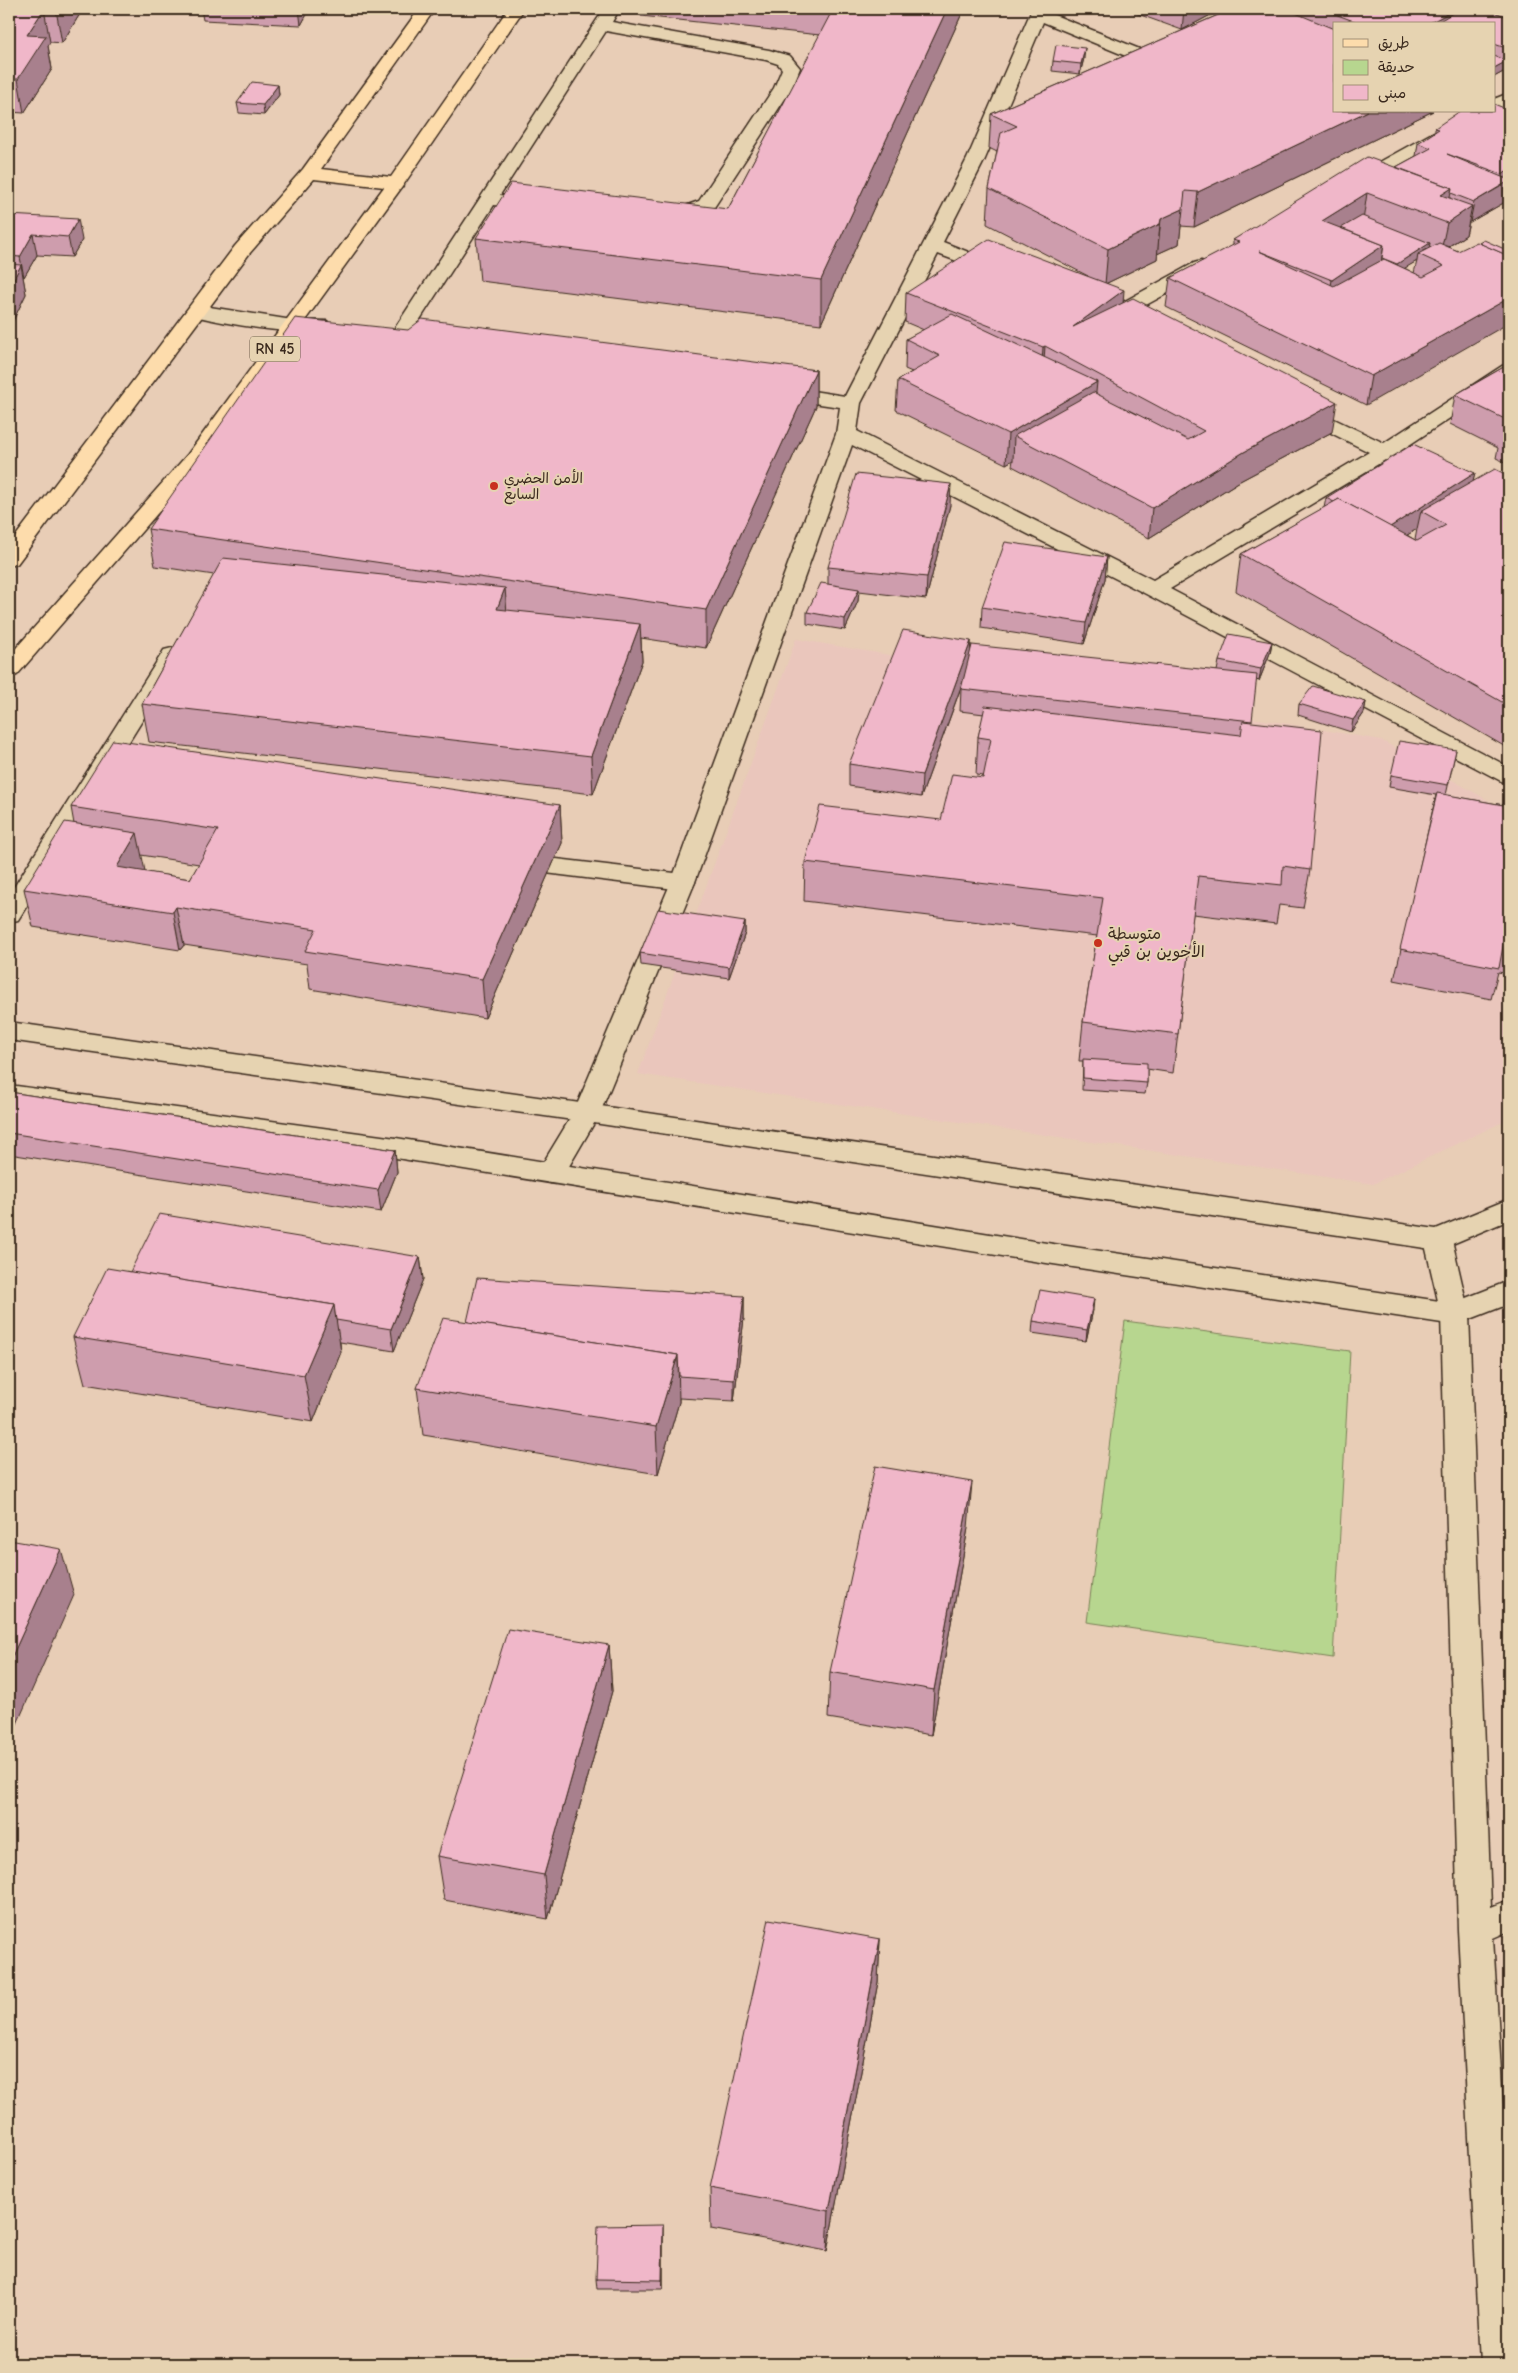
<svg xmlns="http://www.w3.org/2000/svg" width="1518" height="2373" font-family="'Comic Neue','Playpen Sans Arabic',sans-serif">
<rect width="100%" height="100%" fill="#e8cdb6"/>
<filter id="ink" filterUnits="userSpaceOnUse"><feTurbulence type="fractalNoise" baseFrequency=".02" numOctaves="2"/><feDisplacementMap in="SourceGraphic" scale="10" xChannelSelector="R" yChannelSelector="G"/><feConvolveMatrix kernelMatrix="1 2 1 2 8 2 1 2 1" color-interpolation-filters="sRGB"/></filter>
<g filter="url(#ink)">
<!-- built -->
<path fill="#eac6bc" d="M796,639L1381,740L1509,812V1119L1373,1184L638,1074Z"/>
<!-- green -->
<path fill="#b7d68f" stroke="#798056" d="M1125,1321L1350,1351L1333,1658L1087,1622Z"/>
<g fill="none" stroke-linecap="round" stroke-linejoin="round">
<defs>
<g id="lane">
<path d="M172,648L180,650L183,655L18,920L9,922V895L161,655L164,650Z"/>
<path d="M514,854L683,874L692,876L695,882L692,888L683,890L505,868L502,862L505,856Z"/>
</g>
<g id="street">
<path d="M604,9L619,10L612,22L769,50L790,56L800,68L792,88L713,209L669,224L662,222L660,218L662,214L699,201L774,88L782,69L778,64L766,60L606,31L500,195L544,201L546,205L544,209L537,211L494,205L408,338L401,340L394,338L391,334Z"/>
<path d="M1032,9H1048L1047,12L1172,62L1175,66L1172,70H1160L1043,22L985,159L943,242L1004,266L1007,270L1004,274L997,276L938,254L861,403L857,431L1153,580L1369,452L1293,414L1290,410L1293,406L1300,404L1307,406L1384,443L1502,366L1509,364V379L1400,451L1435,469L1438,473L1435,477C1419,482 1400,467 1385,460L1170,589L1509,767V783L1501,781L1146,594L852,445L695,882L600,1113L561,1180L551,1183L541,1180L537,1173L574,1112L671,882L836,434L840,407L780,398L773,396L770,392L773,388L780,386L845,396L967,159Z"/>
<path d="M1509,93V105L1494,111V99Z"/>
<path d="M1472,111H1494L1491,115L1361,187H1349L1346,183L1349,179Z"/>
<path d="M1201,261L1208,263L1211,267L1208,271L1126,316L1124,322C1116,324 1107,324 1102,316L1105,312L1194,263Z"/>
<path d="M197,305L292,320L327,321L330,325L327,329C296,337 223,323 190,315L187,311L190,307Z"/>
<path d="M1438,1230L1448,1233L1452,1240L1469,1314L1491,1907L1509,1900V1931L1493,1938L1509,2205V2364H1481L1458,1930L1441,1314L1424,1240L1428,1233Z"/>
</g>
<g id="secondary">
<path d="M9,1022L587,1104L1436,1229L1509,1199V1220L1438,1250L587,1122L9,1040Z"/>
<path d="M9,1085L396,1138L1040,1242L1453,1303L1509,1281V1304L1455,1325L1040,1262L396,1158L9,1103Z"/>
</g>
<path id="primary" d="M419,9H435L321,169L391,177L508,9H524L402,187L202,462L17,675L9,677V656L188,454L384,187L314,179L249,254L17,564L9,566V545L235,246L303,169Z"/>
</defs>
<!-- lane casing -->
<use href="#lane" stroke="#3b2a1e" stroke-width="3"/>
<!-- street casing -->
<use href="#street" stroke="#3b2a1e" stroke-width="3"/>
<!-- secondary casing -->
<use href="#secondary" stroke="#3b2a1e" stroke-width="3"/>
<!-- primary casing -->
<use href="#primary" stroke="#3b2a1e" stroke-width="3"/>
<!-- lane -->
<use href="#lane" fill="#e6d3b1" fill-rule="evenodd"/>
<!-- street -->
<use href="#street" fill="#e6d3b1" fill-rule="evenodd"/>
<!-- secondary -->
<use href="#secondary" fill="#e6d3b1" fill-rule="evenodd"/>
<!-- primary -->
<use href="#primary" fill="#fddcac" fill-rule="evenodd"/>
</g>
<!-- wall -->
<g fill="#ce9dad" stroke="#3b2a1e" fill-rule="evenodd">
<path d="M9,9H83L62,43L50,42L48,46L52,69L24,113L9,112Z"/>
<path d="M195,9H310L301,25L203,20L201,9Z"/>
<path d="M641,9H964L821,324L480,281L476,238L728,209L820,35L641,16Z"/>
<path d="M1124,9H1222L1182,30Z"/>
<path d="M1232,9H1483L1509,17V68L1507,69H1506L1505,71L1494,77V24H1334V111H1433L1194,227L1181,226L1179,244L1157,254V259L1107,283L1123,302L1332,432L1240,481L1149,538L1012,466L1013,460L1006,464L896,410L898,380L912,372L905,369L906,339L924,330L905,322L906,293L1088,276L987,224L989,189L997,152L989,148L991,114Z"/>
<path d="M1084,58L1080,74L1052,71L1053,61Z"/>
<path d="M278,85L279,95L264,115L239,113L237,103Z"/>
<path d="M1494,111L1507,201L1470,222H1469L1466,235L1448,247L1458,251L1366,405L1166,307L1170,278L1233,246V240L1396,167L1416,156L1418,143L1435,132V128ZM1417,261L1414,273L1404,268Z"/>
<path d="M9,215L82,240L72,257L37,255L24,277H23L26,294L9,329Z"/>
<path d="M408,330L816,370V406L706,648L641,638L642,661L593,794L149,742L142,704L214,575L155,566L148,529Z"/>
<path d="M1509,364V464L1496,458L1498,448L1450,424L1455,395Z"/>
<path d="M1475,473L1473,481L1509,476V749L1236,591L1241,554L1324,508L1326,498ZM1417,529L1415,540L1407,535Z"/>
<path d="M950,505L926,599L859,591L858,601L845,630L807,624V612L828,585V567Z"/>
<path d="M1107,557L1105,579L1084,644L981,628L982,607Z"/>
<path d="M971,641V650L1217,671L1219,661L1272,642L1270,653L1259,681L1256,680L1251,722L1310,870L1303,908L1279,905L1276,924L1193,914L1173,1073L1147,1069V1083L1145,1094L1082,1090L1083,1061H1079L1083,1022L1097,936L804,901L805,862L941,820L983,778V776L976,775L978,737L984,714L960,711L961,689L964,679L921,797L849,786V764Z"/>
<path d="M1366,702L1364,713L1351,732L1298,715L1299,704Z"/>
<path d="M1456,750L1446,795L1509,806V974L1498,972L1491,999L1394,980L1436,795L1389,787L1391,775Z"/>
<path d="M560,805L562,843L485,1018L310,989L307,964L184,945L180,950L33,927L24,889L74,824L71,807ZM141,855L199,864L190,879L144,872Z"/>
<path d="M745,922V933L729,978L641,965L640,953Z"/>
<path d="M9,1092L395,1150L397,1172L381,1212L9,1154Z"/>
<path d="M420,1257L423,1279L394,1351L340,1342L341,1352L313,1422L85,1384L73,1337L130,1272Z"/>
<path d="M744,1296V1318L734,1401L679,1398V1402L658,1474L423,1435L417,1388Z"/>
<path d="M1093,1310L1086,1341L1032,1333L1033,1321Z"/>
<path d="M968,1528L931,1735L828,1718L830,1672Z"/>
<path d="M609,1645L612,1691L548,1919L444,1900L437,1856Z"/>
<path d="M880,1939L878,1982L827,2251L711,2229L710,2188Z"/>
<path d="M663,2235V2289H597L596,2279Z"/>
</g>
<!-- shaded-wall -->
<g fill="#a8808d" stroke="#3b2a1e">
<path d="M44,9L50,42L48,46L52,69L24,113L18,79L27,35Z"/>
<path d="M57,9H83L62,43L56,10Z"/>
<path d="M299,9H310L301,25Z"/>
<path d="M947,9H964L821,324V280Z"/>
<path d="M1184,9H1222L1182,30Z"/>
<path d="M1456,9H1469L1460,24H1428Z"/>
<path d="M1085,48L1084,58L1080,74L1081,64Z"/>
<path d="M1509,58V68L1507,69Z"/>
<path d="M1507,61L1505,71L1494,77V68Z"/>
<path d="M278,85L279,95L264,115L263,105Z"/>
<path d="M1368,111H1433L1194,227L1198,192Z"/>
<path d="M1509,169V187L1507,201L1470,222L1474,202L1500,187L1502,174Z"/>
<path d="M1452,188L1446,216L1441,195Z"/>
<path d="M1367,193L1363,221L1336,238L1322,221Z"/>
<path d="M1472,206L1466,235L1441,251L1447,223Z"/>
<path d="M1183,209L1179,244L1157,254L1161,219Z"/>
<path d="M78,219L82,240L72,257L68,237Z"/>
<path d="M1160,224L1157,259L1105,284L1108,249Z"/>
<path d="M33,234L37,255L24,277L20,257Z"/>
<path d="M1430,243L1428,254H1418L1417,261L1395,274L1397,264Z"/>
<path d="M1384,245L1379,274L1327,308L1332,280Z"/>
<path d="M21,265L26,294L9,329V288Z"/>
<path d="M1124,290L1122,319L1073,327Z"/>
<path d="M1509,298V323L1366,405L1371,376Z"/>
<path d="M1045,346L1043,375L1041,376L1043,347Z"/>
<path d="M816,370V406L706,648V610Z"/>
<path d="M1097,382L1094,412L1014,436L1013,460L1006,464L1008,434Z"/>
<path d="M1337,402L1332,432L1240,481L1149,538L1152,508L1244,452Z"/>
<path d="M1475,473L1470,495L1421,511L1417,529L1383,550L1387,529Z"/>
<path d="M951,484L950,505L926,599L927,577Z"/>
<path d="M1107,557L1105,579L1084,644L1086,623Z"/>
<path d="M505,588L508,626L497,609Z"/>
<path d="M859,589L858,601L845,630V619Z"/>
<path d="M640,624L642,661L593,794L591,756Z"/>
<path d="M971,641L970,662L921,797L922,775Z"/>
<path d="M1272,642L1270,653L1259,681L1261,669Z"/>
<path d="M1366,702L1364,713L1351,732L1353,720Z"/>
<path d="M560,805L562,843L485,1018L482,979Z"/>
<path d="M137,833L145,871L125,905L117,867Z"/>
<path d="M176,907L184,945L180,950L173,912Z"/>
<path d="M745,922V933L729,978V967Z"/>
<path d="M395,1150L397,1172L381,1212L378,1190Z"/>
<path d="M420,1257L423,1279L394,1351L391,1329Z"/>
<path d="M744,1296V1318L734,1401V1380Z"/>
<path d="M1094,1299L1093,1310L1086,1341L1087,1330Z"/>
<path d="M334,1305L341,1352L313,1422L304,1375Z"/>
<path d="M678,1355L679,1402L658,1474L656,1427Z"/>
<path d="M972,1482L968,1528L931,1735L934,1690Z"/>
<path d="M61,1549L74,1595L9,1742V1663Z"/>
<path d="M609,1645L612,1691L548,1919L544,1875Z"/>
<path d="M880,1939L878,1982L827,2251L829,2211Z"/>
<path d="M663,2225V2289L662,2280Z"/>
</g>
<!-- building -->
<g fill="#f0b7c9" stroke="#3b2a1e">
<path d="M9,9H57L56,10L44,9L27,35L46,36L18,79H9Z"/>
<path d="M833,9H947L821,280L476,238L511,183L728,209Z"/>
<path d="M1232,9H1286L1334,29V111H1368L1198,192L1185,191L1183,209L1161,219L1160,224L1108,249L989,189L1001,133L1017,126L991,114Z"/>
<path d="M1321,9H1456L1428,24H1362Z"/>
<path d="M1459,9H1483L1509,17V49L1494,44V24H1435Z"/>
<path d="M1056,45L1085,48L1081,64L1053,61Z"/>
<path d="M1494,56L1507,61L1494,68Z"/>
<path d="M252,82L278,85L263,105L237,103Z"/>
<path d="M1494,104L1509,110V169L1502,174L1447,154L1509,180V181L1474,202L1451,193L1452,188L1396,167L1431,148L1418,143L1439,129L1435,128L1460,111H1494Z"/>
<path d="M1367,157L1452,188L1441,195L1472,206L1447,223L1367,193L1322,221L1384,245L1332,280L1259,251L1334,286L1384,259L1423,277L1444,266L1418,254L1439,243L1458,251L1477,242L1509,256V298L1371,376L1170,278L1239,242L1233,240Z"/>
<path d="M9,215L78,219L68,237L33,234L20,257L9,256Z"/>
<path d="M1362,216L1430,243L1397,264L1382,258L1384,245L1341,228Z"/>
<path d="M989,239L1124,290L1073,327L1133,298L1337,402L1244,452L1152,508L1014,436L1093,392L1188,440L1204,431L1045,346L1043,347L906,293Z"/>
<path d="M1484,240L1509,251V256L1479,243Z"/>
<path d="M9,264L21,265L9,288Z"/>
<path d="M952,314L1097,382L1008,434L898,380L940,356L906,339Z"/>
<path d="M295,318L408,330L422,319L816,370L706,610L148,529Z"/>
<path d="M1509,364V421L1455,395Z"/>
<path d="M1509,425V432L1502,428Z"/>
<path d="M1413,444L1475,473L1390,527L1339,499L1334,502L1326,498Z"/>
<path d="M1495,469L1509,476V706L1241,554L1339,499L1417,541L1446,525L1421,511Z"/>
<path d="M856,474L951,484L927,577L828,567Z"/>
<path d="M1005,542L1107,557L1086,623L982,607Z"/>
<path d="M223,558L505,588L497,609L640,624L591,756L142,704Z"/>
<path d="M821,583L859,589L845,619L807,612Z"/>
<path d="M903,630L971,641L922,775L849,764Z"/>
<path d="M1229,634L1272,642L1261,669L1219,661Z"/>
<path d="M972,645L1257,675L1252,721L961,689Z"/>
<path d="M1313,686L1366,702L1353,720L1299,704Z"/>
<path d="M985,706L1241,735L1243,721L1322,730L1310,870L1283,866L1282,885L1198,876L1178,1034L1083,1022L1103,898L805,862L820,806L941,820L952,774L983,778L991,739L978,737Z"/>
<path d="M113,740L560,805L482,979L305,951L316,929L176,907L173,912L24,889L65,822L137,833L117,867L190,879L218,830L71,807Z"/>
<path d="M1399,741L1456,750L1448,785L1391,775Z"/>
<path d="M1437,793L1509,806V942L1504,941L1499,968L1400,949Z"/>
<path d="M658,909L745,922L729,967L640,953Z"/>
<path d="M1083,1059L1147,1063V1083L1083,1078Z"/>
<path d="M9,1092L395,1150L378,1190L9,1133Z"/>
<path d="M159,1214L420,1257L391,1329L336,1320L334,1305L130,1272Z"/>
<path d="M107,1268L334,1305L304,1375L73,1337Z"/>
<path d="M477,1278L744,1296L734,1380L679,1376L678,1355L467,1322Z"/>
<path d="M1040,1290L1094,1299L1087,1330L1033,1321Z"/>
<path d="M443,1318L678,1355L656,1427L417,1388Z"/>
<path d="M875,1466L972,1482L934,1690L830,1672Z"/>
<path d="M9,1540L61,1549L9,1663Z"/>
<path d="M508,1629L609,1645L544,1875L437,1856Z"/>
<path d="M769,1919L880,1939L829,2211L710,2188Z"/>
<path d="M663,2225L662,2280L596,2279L598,2226Z"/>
</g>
</g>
<!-- markers -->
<g fill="#c8321e" stroke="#e6d3b1" stroke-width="2">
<circle cx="494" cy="486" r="5"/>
<circle cx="1098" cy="943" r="5"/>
</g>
<g text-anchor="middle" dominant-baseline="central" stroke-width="4" stroke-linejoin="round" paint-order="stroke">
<!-- far-poi labels -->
<g font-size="14" fill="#3b2a1e" stroke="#e6d3b1" text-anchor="start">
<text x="504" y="478">الأمن الحضري<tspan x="504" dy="16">السابع</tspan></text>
</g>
<!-- shield labels -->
<rect fill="#e6d3b1" stroke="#6e5d4a" stroke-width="1" x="250" y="336.5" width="50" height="25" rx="4"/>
<g font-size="15" font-weight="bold" fill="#3b2a1e">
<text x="275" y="349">RN 45</text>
</g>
<!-- poi labels -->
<g font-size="16" fill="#3b2a1e" stroke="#e6d3b1" text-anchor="start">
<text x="1108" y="934">متوسطة<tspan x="1108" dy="18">الأخوين بن قبي</tspan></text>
</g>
</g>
<!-- margin -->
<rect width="1518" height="2373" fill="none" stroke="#e6d3b1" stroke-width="30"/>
<rect x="15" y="15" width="1488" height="2343" fill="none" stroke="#3b2a1e" stroke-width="2" filter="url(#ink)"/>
<!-- legend -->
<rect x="1333" y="22" width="162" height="90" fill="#e6d3b1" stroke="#a28f76"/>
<rect x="1343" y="39" width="25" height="8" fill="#fddcac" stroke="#a28f76"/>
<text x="1378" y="48" font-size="15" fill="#3b2a1e">طريق</text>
<rect x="1343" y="60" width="25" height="15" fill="#b7d68f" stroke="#a28f76"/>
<text x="1378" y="72" font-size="15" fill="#3b2a1e">حديقة</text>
<rect x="1343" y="85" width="25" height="15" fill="#f0b7c9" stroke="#a28f76"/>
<text x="1378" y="98" font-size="15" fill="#3b2a1e">مبنى</text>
</svg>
